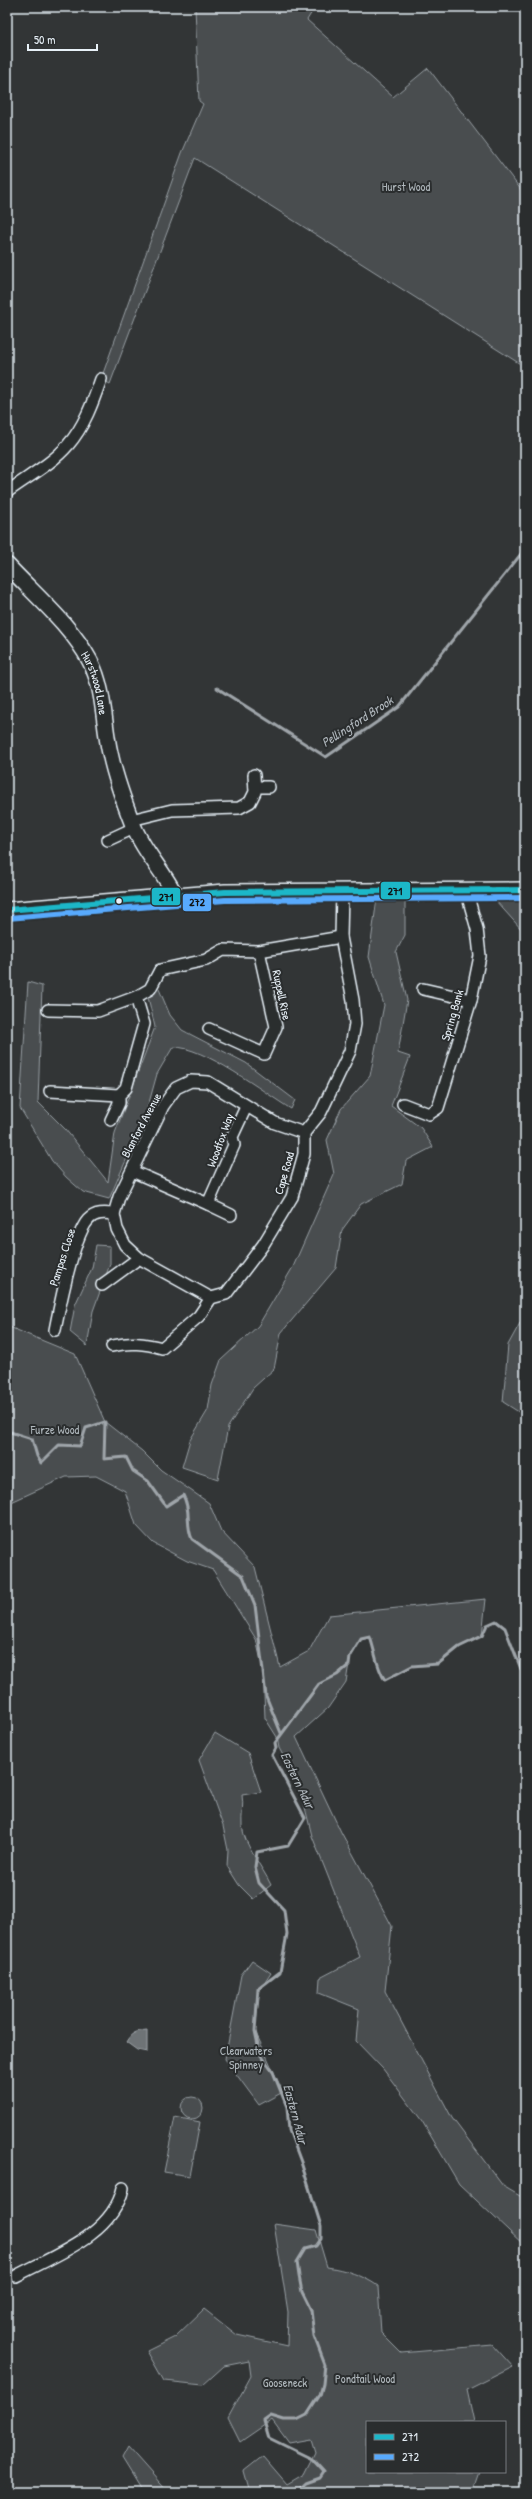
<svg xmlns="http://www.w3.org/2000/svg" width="532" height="2499" font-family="'Patrick Hand',sans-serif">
<rect width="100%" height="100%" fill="#323536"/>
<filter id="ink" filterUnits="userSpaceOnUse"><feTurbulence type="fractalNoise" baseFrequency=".025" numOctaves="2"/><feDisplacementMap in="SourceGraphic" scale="8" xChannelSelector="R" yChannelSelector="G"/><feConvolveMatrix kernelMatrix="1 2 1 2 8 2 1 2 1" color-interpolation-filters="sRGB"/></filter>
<g filter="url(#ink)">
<!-- green -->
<g fill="#494d4f" stroke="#989fa4">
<path d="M195,7H315L307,20L393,97L428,68L525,195V367L195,158L110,384L101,379L182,153L203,104L199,101Z"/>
<path d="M486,890H525V932L522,930Z"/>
<path d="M377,898H405V935L396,952L407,1000L398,1053L410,1057L391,1106L421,1128L433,1147L406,1161L402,1184L361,1204L342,1230L336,1268L281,1333L274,1369L253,1388L228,1427L218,1479L182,1467L190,1440L208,1410L212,1385L221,1360L258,1326L293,1267L334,1174L327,1140L341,1109L370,1076L384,1005L369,957Z"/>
<path d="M28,982L42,986L38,1102L65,1129L108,1182L115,1133L155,1027L148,997L159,989L170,1015L182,1030L246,1063L295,1100L291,1109C263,1092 204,1046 173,1047L157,1074L145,1117L109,1199L83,1192L66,1177L52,1161L20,1108Z"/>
<path d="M96,1245L110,1246V1264L93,1311L87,1346L70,1332L75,1305L92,1268Z"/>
<path d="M525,1314V1416L503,1402L508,1345Z"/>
<path d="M7,1326L75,1354L105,1422L142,1451L161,1470L209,1503L221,1531L255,1567L280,1667L309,1651L329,1615L486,1599L482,1636L459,1647L438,1664L412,1666L385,1680C377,1670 376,1651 370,1638L361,1639L350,1657L346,1682L328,1708L296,1737L341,1832L392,1926L385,1991L452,2118L503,2186L525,2199V2246L459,2184L422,2121L383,2069L356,2041L359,2009L319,1993L320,1978L360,1957L312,1836L300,1787L279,1748L277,1737L265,1718L263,1670L256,1639L213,1570L187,1561L153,1543L136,1525L125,1491L96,1476L66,1477L7,1504Z"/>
<path d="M215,1733L248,1753L261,1792L242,1795C244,1805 241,1816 242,1826C245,1847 262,1866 271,1885L253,1899L239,1885L227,1866L228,1850L223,1826L199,1760Z"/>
<path d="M252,1960L271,1973L260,1990L255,2031L283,2092L259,2105L225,2059L241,1975Z"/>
<circle cx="192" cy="2108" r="11"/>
<path d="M175,2117L200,2122L190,2176L164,2172Z"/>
<path d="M274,2224L316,2230L327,2267C346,2270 362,2275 378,2286L381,2333L401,2353L493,2345L513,2367L467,2390L474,2422H367V2472H479L472,2492H250L244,2471L263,2456L287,2484L304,2474L315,2452L311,2439L289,2443L272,2420L240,2442L228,2418L251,2376L249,2361L224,2366L203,2385L164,2381L147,2351L175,2337L204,2309L237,2335L287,2346L288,2312Z"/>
<path d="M128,2447L168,2492H143L122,2458Z"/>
</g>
<!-- water -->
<path fill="#6e7376" stroke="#9fa5aa" d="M147,2030V2052L137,2050L126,2042C131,2033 136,2031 147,2030Z"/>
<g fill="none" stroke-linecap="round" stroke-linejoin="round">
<!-- stream -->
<g stroke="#9fa5aa" stroke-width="3">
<path d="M217,688L326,757L399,707L525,549"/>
<path d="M7,1431L32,1439L37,1456L41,1463L59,1445L80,1446L86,1428L105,1422L104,1459L126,1457L133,1471L148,1481L166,1506L183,1495C192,1512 185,1524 192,1539L243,1576L255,1605L266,1696L281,1733"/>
<path d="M296,2492L306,2483L320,2478L324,2472L312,2459L269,2438L264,2421L271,2416L284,2420H297L307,2415L320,2395L323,2384L325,2365L314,2336L311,2310L302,2292L299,2276L297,2262L305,2249L316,2246L321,2239V2226L301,2162L289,2130L287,2107L273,2072L260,2054L255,2031L258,1989L280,1972L287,1934L284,1910L259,1883L255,1867L257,1852L288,1846L305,1818L272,1755L276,1748L275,1743L319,1684L337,1675L349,1665L350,1657L361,1639L370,1637C375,1651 377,1670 385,1680L412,1666L438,1664L459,1647L482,1636L487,1625L496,1621L505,1628L521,1669L525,1671"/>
</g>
<defs>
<g id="street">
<path d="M7,492C27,477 52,464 68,445C84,427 93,402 101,379"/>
<path d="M255,787H269"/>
<path d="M131,820L172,810L239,808L250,802L255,792L254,775"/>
<path d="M108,840L134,828"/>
<path d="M423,989L471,1000"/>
<path d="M48,1010L98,1011L136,997L150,989L160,970L206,960L223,950L259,951L341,937"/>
<path d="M209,1029L264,1054L276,1027L259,951"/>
<path d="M50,1091L119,1095"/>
<path d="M403,1104L429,1114L438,1108L471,1000L480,956L477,929L466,890"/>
<path d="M111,1120L119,1103V1095L126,1088L144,1024L136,997"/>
<path d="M132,1171L208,1204L234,1145L232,1137L246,1107"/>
<path d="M208,1204L231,1215"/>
<path d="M102,1285L139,1258"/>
<path d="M211,1298L139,1258L125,1245L117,1229L114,1214L119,1197L163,1106L176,1088L191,1081L208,1082L275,1123L304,1133"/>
<path d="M55,1330C60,1305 73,1237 88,1220C95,1212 105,1213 114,1214"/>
<path d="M112,1346C130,1342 144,1343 162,1348L199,1316L211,1298L226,1294L263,1245L292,1197L304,1154V1133L321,1112L350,1051L355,1024L353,1000L341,937L342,891"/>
<path d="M16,2276C55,2255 113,2235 123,2188"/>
</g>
<g id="secondary">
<path id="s1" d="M7,565C35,595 71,625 90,661C105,690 103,723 110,753C115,777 124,802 133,825C143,851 163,870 175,895"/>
<path d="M7,910L225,892L525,890"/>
</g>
</defs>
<!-- street casing -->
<use href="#street" stroke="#e8f1f8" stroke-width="14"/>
<!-- secondary casing -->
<use href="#secondary" stroke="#e8f1f8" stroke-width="18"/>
<!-- street -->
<use href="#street" stroke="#2a2d2e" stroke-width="11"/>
<!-- secondary -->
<use href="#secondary" stroke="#2a2d2e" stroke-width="15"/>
<defs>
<path id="bus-1" d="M7,910L225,892L525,890"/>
<path id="bus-2" d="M8,918L225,900L525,898"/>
</defs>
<!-- bus-1 casing -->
<use href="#bus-1" stroke="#2a2d2e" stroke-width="9"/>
<!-- bus-2 casing -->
<use href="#bus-2" stroke="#2a2d2e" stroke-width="9"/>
<!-- bus-1 -->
<use href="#bus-1" stroke="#1cb7c8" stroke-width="6"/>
<!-- bus-2 -->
<use href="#bus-2" stroke="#58aafd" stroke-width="6"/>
</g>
</g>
<!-- markers -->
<circle fill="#e8f1f8" stroke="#2a2d2e" stroke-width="1.5" cx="119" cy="901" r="3.5"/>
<g text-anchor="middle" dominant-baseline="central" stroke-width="4" stroke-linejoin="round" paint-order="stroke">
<!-- park labels -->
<g font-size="12" fill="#b0b8bd" stroke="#2a2d2e">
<text x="406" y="186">Hurst Wood</text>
<text x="55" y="1429">Furze Wood</text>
<text x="246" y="2050">Clearwaters<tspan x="246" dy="14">Spinney</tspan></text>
<text x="365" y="2378">Pondtail Wood</text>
<text x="285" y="2382">Gooseneck</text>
</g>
<!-- street labels -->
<g font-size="12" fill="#e8f1f8" stroke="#2a2d2e">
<text stroke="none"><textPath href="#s1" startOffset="150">Hurstwood Lane</textPath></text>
<text transform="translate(282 995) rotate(78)">Ruppell Rise</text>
<text transform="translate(452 1015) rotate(-74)">Spring Bank</text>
<text transform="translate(141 1125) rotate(-62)">Blanford Avenue</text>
<text transform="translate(220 1140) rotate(-70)">Woodfox Way</text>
<text transform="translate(284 1173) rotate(-74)">Cape Road</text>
<text transform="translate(62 1257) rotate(-72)">Pampas Close</text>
</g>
<!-- water labels -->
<g font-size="13" font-style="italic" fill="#b1b8be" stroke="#2a2d2e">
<text transform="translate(357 721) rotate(-33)">Pellingford Brook</text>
<text transform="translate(298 1780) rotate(64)">Eastern Adur</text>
<text transform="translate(296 2114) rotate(75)">Eastern Adur</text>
</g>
</g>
<g stroke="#2a2d2e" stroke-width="1.5">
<rect x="380" y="881" width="31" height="19" rx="4" fill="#1cb7c8"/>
<rect x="151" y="887" width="30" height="19" rx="4" fill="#1cb7c8"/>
<rect x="182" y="893" width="30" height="19" rx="4" fill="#58aafd"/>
</g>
<g font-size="11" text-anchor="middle" font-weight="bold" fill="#111">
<text x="395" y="895">271</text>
<text x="166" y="901">271</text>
<text x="197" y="906">272</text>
</g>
<!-- margin -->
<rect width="532" height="2499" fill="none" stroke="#2a2d2e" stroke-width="24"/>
<rect x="12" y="12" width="508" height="2475" fill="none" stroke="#e8f1f8" stroke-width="1.5" filter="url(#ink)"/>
<!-- legend -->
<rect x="366" y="2421" width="140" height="52" fill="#2a2d2e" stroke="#767b7f"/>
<rect x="374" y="2434" width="20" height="6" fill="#1cb7c8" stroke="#767b7f"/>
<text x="402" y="2441" font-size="12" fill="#e8f1f8">271</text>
<rect x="374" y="2454" width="20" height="6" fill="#58aafd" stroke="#767b7f"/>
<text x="402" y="2461" font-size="12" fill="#e8f1f8">272</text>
<!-- scale -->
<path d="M28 44v6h69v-6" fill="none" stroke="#e8f1f8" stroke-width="2"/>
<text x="34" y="44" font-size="12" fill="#e8f1f8" stroke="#2a2d2e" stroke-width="3" paint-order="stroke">50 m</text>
</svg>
